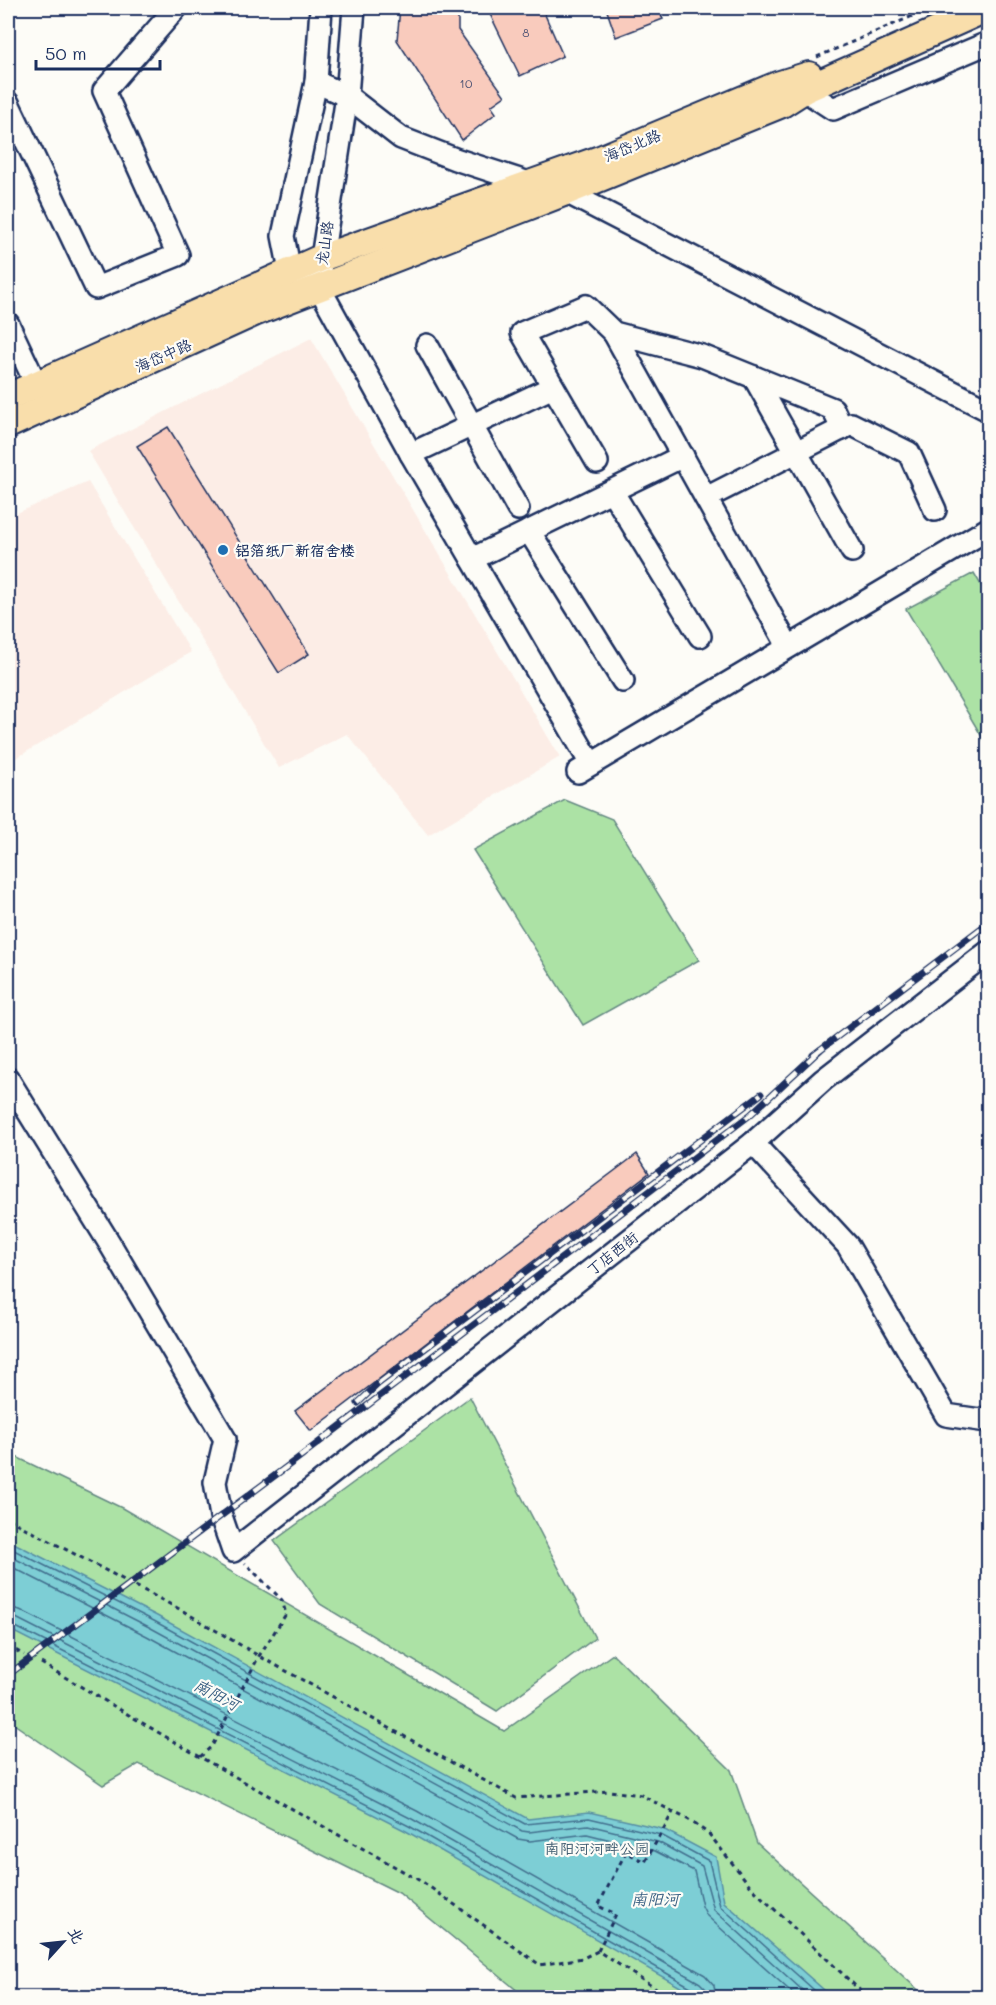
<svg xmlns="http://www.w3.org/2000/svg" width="996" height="2005" font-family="Mali,'LXGW WenKai TC',sans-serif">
<rect width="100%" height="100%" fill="#fdfcf7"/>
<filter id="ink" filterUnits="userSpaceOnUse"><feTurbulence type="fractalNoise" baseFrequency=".0167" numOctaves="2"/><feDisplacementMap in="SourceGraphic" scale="12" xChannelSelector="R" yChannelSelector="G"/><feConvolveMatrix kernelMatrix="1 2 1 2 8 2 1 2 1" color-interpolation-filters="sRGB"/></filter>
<g filter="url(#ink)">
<!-- built -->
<g fill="#fcede6">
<path d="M311,338L560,757L428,835L347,734L279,768L88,451Z"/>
<path d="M88,482L191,652L8,763V517Z"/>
</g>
<!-- green -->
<g fill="#ace2a5" stroke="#648882" stroke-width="1.5">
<path d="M974,573L988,597V747L906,609Z"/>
<path d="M565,800L612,819L699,960L583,1025L473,850Z"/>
<path d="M470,1397L595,1638L497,1711L320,1604L274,1541Z"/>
<path d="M8,1453L122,1508L504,1731L613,1654L731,1770L757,1843L926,1997H525L399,1893L139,1764L103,1785L14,1724L8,1716Z"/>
</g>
<!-- water -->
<path fill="#7dced5" stroke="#568ea5" stroke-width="1.5" d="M8,1540L157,1616L528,1819L589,1812L663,1829L716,1857L724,1902L832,1997H698L406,1831L8,1629Z"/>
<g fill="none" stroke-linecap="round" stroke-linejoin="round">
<!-- shore -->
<g stroke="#426f8e" stroke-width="1.5">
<path d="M8,1547L154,1621L525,1824L589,1818L661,1835L709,1861L720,1906L823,1998"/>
<path d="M8,1555L151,1628L522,1831L529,1832L588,1825L658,1842L702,1866L714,1910L811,1998"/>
<path d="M8,1565L147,1636L518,1839L530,1841L587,1834L655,1851L694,1871L702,1906L707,1916L798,1998"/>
<path d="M8,1607L20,1610L417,1811L705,1975L714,1985L716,1998"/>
<path d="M8,1616L16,1618L412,1819L700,1983L706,1989L707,1998"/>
<path d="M8,1624L12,1625L409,1826L696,1990L700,1998"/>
</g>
</g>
<!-- building -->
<g fill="#f9cbbd" stroke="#1b2f5e" stroke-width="1.5">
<path d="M400,8H458V30L505,96L491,106L496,113L462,140L397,40Z"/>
<path d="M487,8H542L563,56L520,76Z"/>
<path d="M606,8H658L663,19L616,37Z"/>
<path d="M168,427L309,654L279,673L137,446Z"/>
<path d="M637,1154L649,1173L311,1431L295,1411Z"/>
</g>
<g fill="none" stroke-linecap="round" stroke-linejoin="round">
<defs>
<g id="minor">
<path d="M316,82L347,96L401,138L455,159L529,183L566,192L988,410"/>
<path d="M804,90L833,109L988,43"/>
<path d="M8,103L96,288L178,255L104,91L176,8"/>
<path d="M320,271L347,96L354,8"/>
<path d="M303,278L290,271L283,236L316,82L321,8"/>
<path d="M319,287L411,454L591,764"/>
<path d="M8,324L36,384"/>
<path d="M614,333L788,646"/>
<path d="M427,345L518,509"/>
<path d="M754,377L852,551"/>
<path d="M411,454L553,387"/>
<path d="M597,462L522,333L586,306L614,333L702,356L833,409L842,429"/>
<path d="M612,491L700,636"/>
<path d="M706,498L851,424L909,453L935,510"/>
<path d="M529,531L623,681"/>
<path d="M472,559L683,456"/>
<path d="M578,772L988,529"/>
<path d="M8,1079L110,1244L225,1439L215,1482L221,1516L233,1551L753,1143L823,1080L988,952"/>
<path d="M753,1143L848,1246L946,1415L980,1420L988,1417"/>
</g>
<g id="major">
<path d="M8,397L321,258L600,159L777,85L809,75"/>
<path d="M8,425L254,313L566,192L782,104L804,90L988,8"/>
</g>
</defs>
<!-- minor casing -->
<use href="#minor" stroke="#1b2f5e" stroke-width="26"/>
<!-- major casing -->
<use href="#major" stroke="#1b2f5e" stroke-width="30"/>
<!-- path -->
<g stroke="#1b2f5e" stroke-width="3" stroke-dasharray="4.5 4.5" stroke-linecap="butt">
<path d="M817,57L929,9"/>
<path d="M8,1519L183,1611L259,1656L516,1798L609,1791L641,1795L689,1820L709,1834L752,1888L868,1998"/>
<path d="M8,1646L24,1655"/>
<path d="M41,1663L200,1757L424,1883L540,1965L583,1958L598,1951L670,1998"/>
<path d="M200,1757L212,1746L259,1656L286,1614L282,1600L245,1563"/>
<path d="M598,1951L616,1914L598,1906L626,1852L645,1862L673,1812"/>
</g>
<!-- minor -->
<use href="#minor" stroke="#fdfcf7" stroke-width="21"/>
<!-- major -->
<use href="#major" stroke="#f9deab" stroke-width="26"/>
<defs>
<g id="rail">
<path d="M813,1055L988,923"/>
<path d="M358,1403L378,1384L761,1094"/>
<path d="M8,1675L297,1459L750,1115L820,1050"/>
</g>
</defs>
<!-- rail casing -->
<use href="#rail" stroke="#1b2f5e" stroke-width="7"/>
<!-- rail -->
<use href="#rail" stroke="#fdfcf7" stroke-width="4.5" stroke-dasharray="14" stroke-linecap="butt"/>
</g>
</g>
<!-- markers -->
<circle fill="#1f6fb2" stroke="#fdfcf7" stroke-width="2" cx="223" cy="550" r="6"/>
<g text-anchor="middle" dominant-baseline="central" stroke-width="4.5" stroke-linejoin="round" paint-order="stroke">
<!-- number labels -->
<g font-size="12" fill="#525676">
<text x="526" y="32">8</text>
<text x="466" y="83">10</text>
</g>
<!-- street labels -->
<g font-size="15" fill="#1b2f5e" stroke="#fdfcf7">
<text transform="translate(632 145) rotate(-23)">海岱北路</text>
<text transform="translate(324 243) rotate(-82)">龙山路</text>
<text transform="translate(163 355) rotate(-24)">海岱中路</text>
<text transform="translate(612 1253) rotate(-38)">丁店西街</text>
</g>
<!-- poi labels -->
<g font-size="15" font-weight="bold" fill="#1b2f5e" stroke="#fdfcf7" text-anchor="start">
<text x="235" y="550">铝箔纸厂新宿舍楼</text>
</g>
<!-- park labels -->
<g font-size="15" fill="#3f5c70" stroke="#fdfcf7">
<text x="597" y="1848">南阳河河畔公园</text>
</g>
<!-- water labels -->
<g font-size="16" font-style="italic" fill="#385f82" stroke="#fdfcf7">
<text transform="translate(217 1694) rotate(28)">南阳河</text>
<text x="655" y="1898">南阳河</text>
</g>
</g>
<!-- margin -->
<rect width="996" height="2005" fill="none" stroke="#fdfcf7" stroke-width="30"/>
<rect x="15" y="15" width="966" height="1975" fill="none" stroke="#1b2f5e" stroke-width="2" filter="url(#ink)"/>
<!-- north arrow -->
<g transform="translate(63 1942) rotate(63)" stroke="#fdfcf7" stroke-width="4.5" paint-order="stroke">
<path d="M0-4.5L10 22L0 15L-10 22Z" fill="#1b2f5e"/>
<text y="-9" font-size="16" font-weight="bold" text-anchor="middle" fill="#1b2f5e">北</text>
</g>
<!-- scale -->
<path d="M36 60v9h124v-9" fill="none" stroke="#1b2f5e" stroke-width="3"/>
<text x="45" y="60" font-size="18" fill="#1b2f5e" stroke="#fdfcf7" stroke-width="4.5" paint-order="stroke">50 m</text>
</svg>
